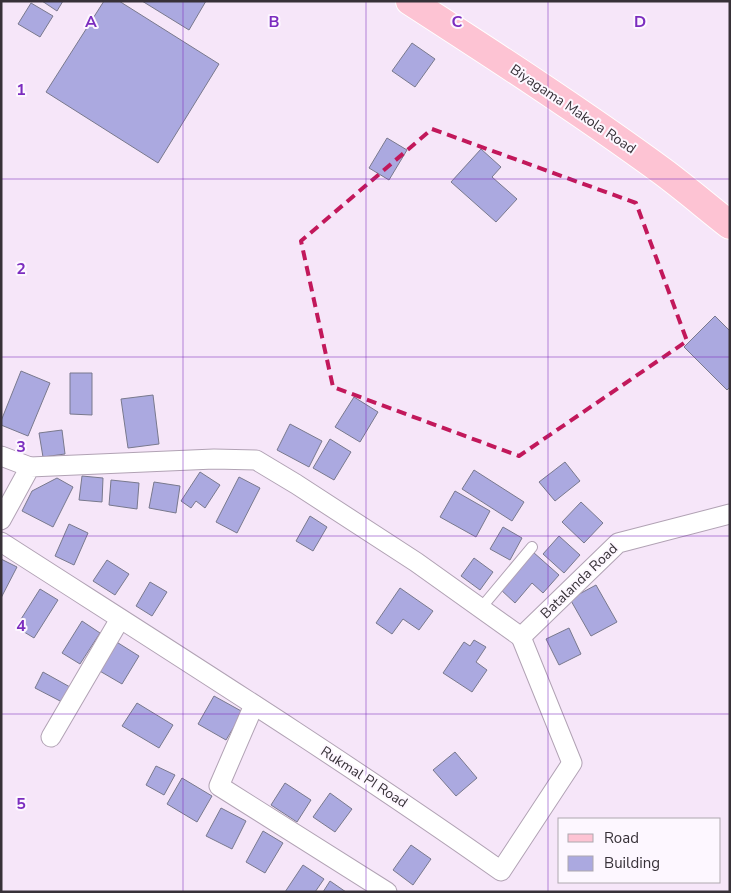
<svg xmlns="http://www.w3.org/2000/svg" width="731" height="893" font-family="'Nunito Sans',sans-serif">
<rect width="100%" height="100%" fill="#f6e6f9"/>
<!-- building -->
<g fill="#aba9e0" stroke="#79798d">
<path d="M42,1H63L57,11Z"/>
<path d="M104,1H119L219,64L158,163L46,92Z"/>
<path d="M142,1H206L189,30Z"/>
<path d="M31,3L53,16L40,37L18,24Z"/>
<path d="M412,43L435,59L415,87L392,71Z"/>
<path d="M387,138L407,150L389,180L369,168Z"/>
<path d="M481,149L501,167L492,177L517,199L496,222L451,182Z"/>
<path d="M715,316L730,331V387L727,390L684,347Z"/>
<path d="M21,371L50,383L28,436L1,425V421Z"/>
<path d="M70,373H92V415L70,414Z"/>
<path d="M153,395L159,444L128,448L121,399Z"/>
<path d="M354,397L378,412L360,442L335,427Z"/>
<path d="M290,424L322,441L309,467L277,450Z"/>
<path d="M62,430L65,454L43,457L39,433Z"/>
<path d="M330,439L351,452L334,480L313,468Z"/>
<path d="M565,462L580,481L555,501L539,482Z"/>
<path d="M474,470L524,502L512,521L462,489Z"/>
<path d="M200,472L220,485L205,508L196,501L191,508L181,501Z"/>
<path d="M82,476L103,478L102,502L79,500Z"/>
<path d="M239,477L260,488L237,533L216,522Z"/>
<path d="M57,478L73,487L53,527L22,511L32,491Z"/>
<path d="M111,480L139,483L137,509L109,505Z"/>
<path d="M154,482L180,486L176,513L149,508Z"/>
<path d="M455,491L490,511L476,537L440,517Z"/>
<path d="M581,502L603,523L584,543L562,522Z"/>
<path d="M310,516L327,527L313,551L296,541Z"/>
<path d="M69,524L88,533L74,565L55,556Z"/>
<path d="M503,527L522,538L510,560L490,549Z"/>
<path d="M559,536L580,555L564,573L543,554Z"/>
<path d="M533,552L559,575L543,593L532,583L515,603L500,589Z"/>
<path d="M474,558L493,572L480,590L461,576Z"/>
<path d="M1,559L17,567L1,598Z"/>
<path d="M107,560L129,574L115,595L93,581Z"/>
<path d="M150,582L167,592L152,616L136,606Z"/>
<path d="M596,585L617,622L591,636L570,599Z"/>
<path d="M400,588L433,611L419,630L403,619L392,634L376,623Z"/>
<path d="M40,589L58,600L34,638L16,627Z"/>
<path d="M82,621L100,633L80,664L62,653Z"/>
<path d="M569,628L581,654L559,665L546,639Z"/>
<path d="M474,640L486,647L476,662L487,670L472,692L443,673L464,642L470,646Z"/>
<path d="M115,641L139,656L122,684L98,670Z"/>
<path d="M43,672L70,687L62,702L35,688Z"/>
<path d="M214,696L243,712L226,740L198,724Z"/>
<path d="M137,703L173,725L159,748L122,726Z"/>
<path d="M455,752L477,778L456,796L433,770Z"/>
<path d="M156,766L175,775L164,795L146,785Z"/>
<path d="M182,778L212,796L197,822L167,804Z"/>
<path d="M285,783L311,800L297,822L271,805Z"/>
<path d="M330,793L352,809L335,832L313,817Z"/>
<path d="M221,808L246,821L232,849L206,836Z"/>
<path d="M263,831L283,843L265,873L246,862Z"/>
<path d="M411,845L431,859L413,885L393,870Z"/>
<path d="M303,865L324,879L315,892H285Z"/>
<path d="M330,881L346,892H323Z"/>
</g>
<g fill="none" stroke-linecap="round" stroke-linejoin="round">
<defs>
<path id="lane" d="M481,608L532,547"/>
<g id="street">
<path d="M1,456L30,467"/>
<path d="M1,520L30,467L214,459L256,460L296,484L416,562L521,637"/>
<path d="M1,542C169,650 338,756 501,871L572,763L521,637"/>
<path d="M521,637L618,543L730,514"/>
<path d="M254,705L219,786L387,892"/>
<path d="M51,737L120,619"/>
</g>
<path id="primary" d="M410,1C495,56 580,111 662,171C685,188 707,207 730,225"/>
</defs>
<!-- lane casing -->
<use href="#lane" stroke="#b1a2b4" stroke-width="12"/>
<!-- street casing -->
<use href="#street" stroke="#b1a2b4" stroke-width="21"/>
<!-- primary casing -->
<use href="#primary" stroke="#fff" stroke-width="30"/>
<!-- lane -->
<use href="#lane" stroke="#fff" stroke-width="10"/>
<!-- street -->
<use href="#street" stroke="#fff" stroke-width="19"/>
<!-- primary -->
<use href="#primary" stroke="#fdc3d3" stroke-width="28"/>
</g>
<!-- marked area -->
<path fill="none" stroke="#c2185b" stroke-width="4" stroke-dasharray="10 6" stroke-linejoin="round" d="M432,129L636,203L687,341L519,456L333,387L301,241Z"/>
<!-- grid -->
<path fill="none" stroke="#7b2cbf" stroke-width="1" stroke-opacity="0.55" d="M183,1V892M366,1V892M548,1V892M1,179H730M1,357H730M1,536H730M1,714H730"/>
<g text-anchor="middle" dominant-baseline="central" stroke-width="4" stroke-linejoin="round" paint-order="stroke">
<!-- street labels -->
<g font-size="14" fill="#373138" stroke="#fdf7ff">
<text transform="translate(573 109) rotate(34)">Biyagama Makola Road</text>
<text transform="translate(579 581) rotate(-44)">Batalanda Road</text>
<text transform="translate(364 777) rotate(33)">Rukmal PI Road</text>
</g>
</g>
<g font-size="16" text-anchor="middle" font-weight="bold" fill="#7b2cbf" stroke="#fdf7ff" stroke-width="4" stroke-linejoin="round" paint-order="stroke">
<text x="91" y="27">A</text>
<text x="274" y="27">B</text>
<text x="457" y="27">C</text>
<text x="640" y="27">D</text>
<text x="21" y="95">1</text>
<text x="21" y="274">2</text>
<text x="21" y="452">3</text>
<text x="21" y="631">4</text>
<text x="21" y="809">5</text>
</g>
<!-- border -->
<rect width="731" height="893" fill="none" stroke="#373138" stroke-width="5"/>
<!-- legend -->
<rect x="558" y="818" width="162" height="65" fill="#fdf7ff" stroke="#aea8af"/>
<rect x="568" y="834" width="25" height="8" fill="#fdc3d3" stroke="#aea8af"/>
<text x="604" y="843" font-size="15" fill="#373138">Road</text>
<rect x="568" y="856" width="25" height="15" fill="#aba9e0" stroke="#aea8af"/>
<text x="604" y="868" font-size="15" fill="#373138">Building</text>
</svg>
